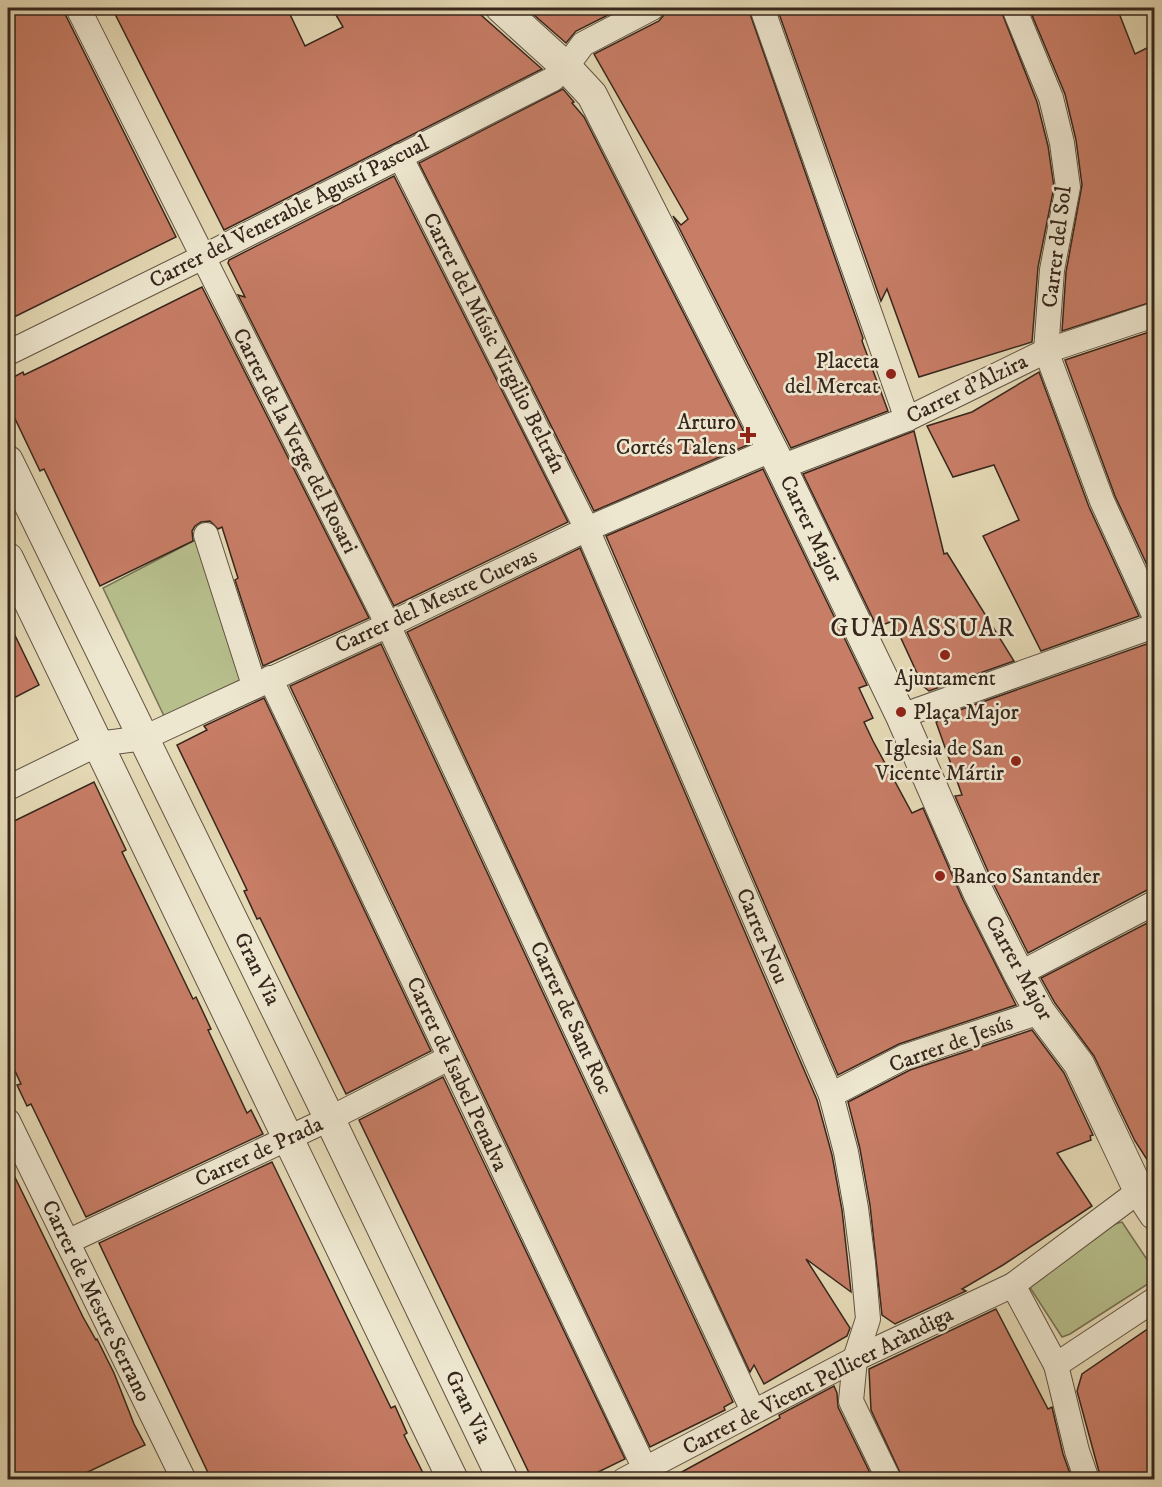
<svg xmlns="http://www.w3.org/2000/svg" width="1162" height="1487" font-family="'IM FELL DW Pica',serif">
<rect width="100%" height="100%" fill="#e5dab6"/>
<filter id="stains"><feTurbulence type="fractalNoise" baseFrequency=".00333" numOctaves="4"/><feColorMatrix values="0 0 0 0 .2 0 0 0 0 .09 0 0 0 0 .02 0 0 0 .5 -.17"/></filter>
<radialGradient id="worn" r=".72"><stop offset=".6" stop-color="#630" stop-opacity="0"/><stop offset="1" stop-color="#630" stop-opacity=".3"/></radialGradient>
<!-- green -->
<g fill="#b7bf8c" stroke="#767254" stroke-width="1.5">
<path d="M199,538L246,681L165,718L103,588Z"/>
<path d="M1122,1222L1154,1270V1280L1070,1334L1062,1337L1029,1286L1030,1280L1115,1224Z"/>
</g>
<!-- building -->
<g fill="#c77d66" stroke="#36261c" stroke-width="1.5">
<path d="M18,8H62L176,237L8,320V13Z"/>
<path d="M112,8H287L305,46L343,27L332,8H473L542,69L224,230Z"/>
<path d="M526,8H622L576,31L566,43Z"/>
<path d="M666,8H748L863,338L862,341L888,411L791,448L673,216L681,225L688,219L594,54L659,21L664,15Z"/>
<path d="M777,8H1000L1037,102L1048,146L1054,187L1038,267L1032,342L919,377L887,289L881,301Z"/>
<path d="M1029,8H1117L1135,54L1155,44V301L1062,331L1066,272L1082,185L1076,140L1065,94Z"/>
<path d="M563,89L574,102L572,103L584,117L750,444L594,511L419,163Z"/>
<path d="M394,176L568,522L394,606L238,295L245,297L228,263L229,260Z"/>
<path d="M202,287L369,618L263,666L235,580L238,578L222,527L218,529L210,521L201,522L195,526L192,531L193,541L100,586L44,469L40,471L8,404V380L23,372L24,375L51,362Z"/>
<path d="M1155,330V582L1115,496L1065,360Z"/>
<path d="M1039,372L1089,507L1139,616L1041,651L983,536L1019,520L994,465L953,477L927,426L972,412Z"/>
<path d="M914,431L944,554L947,553L1014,661L929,691L923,686L893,621L877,627L803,474Z"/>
<path d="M763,469L867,685L859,688L873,718L864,722L873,741L912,813L923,808L963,900L1016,1005L899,1044L838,1075L606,536Z"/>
<path d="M580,548L817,1100L832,1155L842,1210L851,1292L806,1259L850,1328L847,1336L764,1384L754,1365L750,1372L407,632Z"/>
<path d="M8,621L39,685L8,701Z"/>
<path d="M1155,641V889L1147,890L1028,953L994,885L955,796L962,795L936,722L953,716L951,713Z"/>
<path d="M381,644L733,1402L724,1407L725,1410L650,1447L290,686Z"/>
<path d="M264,698L431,1051L346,1094L260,918L257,919L244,891L247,890L238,871L177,745L207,730L204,726Z"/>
<path d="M94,782L126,850L122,852L193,999L196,997L211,1029L208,1030L247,1113L251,1110L263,1134L86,1217L31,1104L27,1106L17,1085L21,1084L8,1056V824Z"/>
<path d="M1155,919V1172L1135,1141L1094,1056L1055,1003L1041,978Z"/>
<path d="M1032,1030L1064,1073L1093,1135L1090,1136L1091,1140L1057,1153L1092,1206L1003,1265L962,1289L966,1291L895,1324L882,1315L870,1205L860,1149L848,1102L910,1070Z"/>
<path d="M443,1077L625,1459L584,1479H532L359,1120Z"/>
<path d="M272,1162L391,1408L395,1406L407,1433L404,1435L426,1479H211L99,1243Z"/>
<path d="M8,1163L83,1317L96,1340L97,1339L114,1373L134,1424L145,1445L73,1479H8Z"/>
<path d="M996,1309L1048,1409L1052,1407L1063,1454L1072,1479H903L871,1410L869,1369Z"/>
<path d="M1155,1324V1479H1101L1077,1391L1082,1374Z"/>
<path d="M834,1386L837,1393L838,1407L873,1479H669L780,1418L779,1415Z"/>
</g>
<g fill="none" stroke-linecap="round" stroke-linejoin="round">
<defs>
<g id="minor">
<path d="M78,8L388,625L753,1411"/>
<path d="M762,8L907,419"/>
<path d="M1014,8L1051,98L1062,143L1068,187L1052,270L1046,351L1102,501L1154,615"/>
<path d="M400,156L587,529L831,1095L846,1152L856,1208L863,1263L868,1319L855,1359L851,1401L889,1480"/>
<path d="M8,353L203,257L553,79L566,67L583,44L652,8"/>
<path d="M781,467L907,419L1046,351L1154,315"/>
<path d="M206,535L254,685"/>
<path d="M270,678L645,1469"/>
<path d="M901,716L1154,626"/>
<path d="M8,788L98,744L144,738L388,625L587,529L771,450"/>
<path d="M1019,974L1154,903"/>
<path d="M831,1095L904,1057L1040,1012"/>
<path d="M8,1121L184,1480"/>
<path d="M67,1242L329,1119L449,1058"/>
<path d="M1013,1285L1056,1365L1077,1451L1087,1480"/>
<path d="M1056,1365L1154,1300"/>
<path d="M624,1480L855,1359L1013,1285L1139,1191"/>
</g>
<g id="tertiary">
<path d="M501,8L566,67L592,95L781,467L901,716L978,892L1019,974L1040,1012L1079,1064L1139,1191L1154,1214"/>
<path d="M8,461L321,1101L503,1480"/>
<path d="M8,558L453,1480"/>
</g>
</defs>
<!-- minor casing -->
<use href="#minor" stroke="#625342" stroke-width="26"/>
<!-- tertiary casing -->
<use href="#tertiary" stroke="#625342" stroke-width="32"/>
<!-- minor -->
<use href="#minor" stroke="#eee7d0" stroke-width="24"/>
<!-- tertiary -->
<use href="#tertiary" stroke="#eee7d0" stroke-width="30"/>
</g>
<!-- markers -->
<g fill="#8f2418" stroke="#eee7d0" stroke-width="2">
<circle cx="891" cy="374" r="6"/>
<path d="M745 426h6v6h6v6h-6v6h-6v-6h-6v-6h6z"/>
<circle cx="945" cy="655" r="6"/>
<circle cx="901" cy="712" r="6"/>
<circle cx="1016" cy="761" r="6"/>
<circle cx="940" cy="876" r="6"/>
</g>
<g text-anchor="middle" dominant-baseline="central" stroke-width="5" stroke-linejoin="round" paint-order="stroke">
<!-- street labels -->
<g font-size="22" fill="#36261c" stroke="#eee7d0">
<text transform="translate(289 212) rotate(-27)">Carrer del Venerable Agustí Pascual</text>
<text transform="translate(1057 247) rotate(-83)">Carrer del Sol</text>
<text transform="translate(494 343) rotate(63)">Carrer del Músic Virgilio Beltrán</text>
<text transform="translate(967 389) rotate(-26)">Carrer d'Alzira</text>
<text transform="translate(295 441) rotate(63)">Carrer de la Verge del Rosari</text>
<text transform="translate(811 529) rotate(64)">Carrer Major</text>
<text transform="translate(436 601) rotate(-25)">Carrer del Mestre Cuevas</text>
<text transform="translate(762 936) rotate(67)">Carrer Nou</text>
<text transform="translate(1019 968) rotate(61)">Carrer Major</text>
<text transform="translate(257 969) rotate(64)">Gran Via</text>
<text transform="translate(571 1018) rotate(65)">Carrer de Sant Roc</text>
<text transform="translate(951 1044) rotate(-20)">Carrer de Jesús</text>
<text transform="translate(457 1074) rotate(65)">Carrer de Isabel Penalva</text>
<text transform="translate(259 1152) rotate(-25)">Carrer de Prada</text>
<text transform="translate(96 1301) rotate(64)">Carrer de Mestre Serrano</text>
<text transform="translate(818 1381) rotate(-27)">Carrer de Vicent Pellicer Aràndiga</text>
<text transform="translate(468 1407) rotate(64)">Gran Via</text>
</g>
<!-- poi labels -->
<g font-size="22" fill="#36261c" stroke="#eee7d0" text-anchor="end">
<text x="879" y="361">Placeta<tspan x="879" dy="25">del Mercat</tspan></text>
<text x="736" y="422">Arturo<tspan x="736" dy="25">Cortés Talens</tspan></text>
<text x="945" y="678" text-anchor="middle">Ajuntament</text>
<text x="913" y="712" text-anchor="start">Plaça Major</text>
<text x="1004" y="748">Iglesia de San<tspan x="1004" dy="25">Vicente Mártir</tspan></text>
<text x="952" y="876" text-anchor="start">Banco Santander</text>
</g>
<!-- quarter labels -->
<g font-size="26" letter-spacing="1.5" fill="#36261c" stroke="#eee7d0">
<text x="923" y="628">GUADASSUAR</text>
</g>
</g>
<!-- margin -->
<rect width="1162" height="1487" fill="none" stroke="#e5dab6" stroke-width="30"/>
<rect x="9" y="9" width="1144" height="1469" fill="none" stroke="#36261c" stroke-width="3"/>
<rect x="15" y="15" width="1132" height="1457" fill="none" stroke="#36261c" stroke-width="1.5"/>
<rect width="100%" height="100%" filter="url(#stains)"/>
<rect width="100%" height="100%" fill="url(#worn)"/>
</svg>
